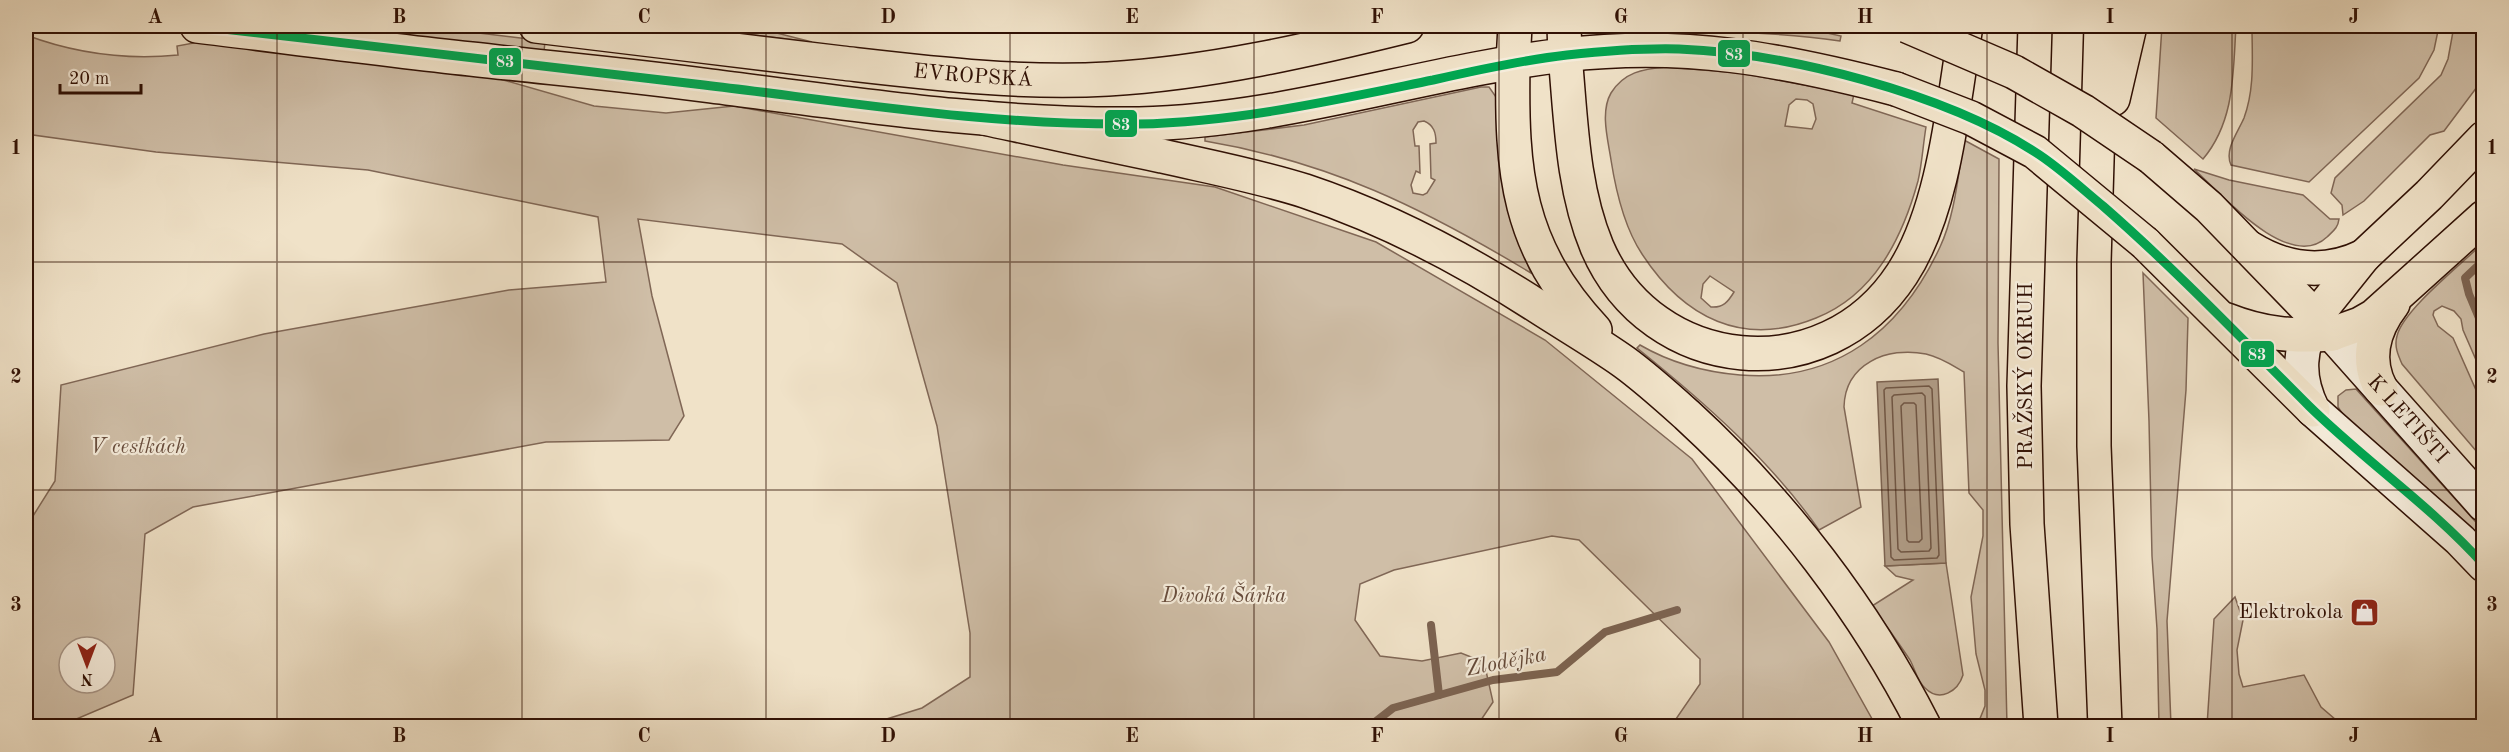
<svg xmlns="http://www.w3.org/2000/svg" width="2509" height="752" font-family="'Old Standard TT',serif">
<rect width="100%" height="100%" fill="#f0e2c8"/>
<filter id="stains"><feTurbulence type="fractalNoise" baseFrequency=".00333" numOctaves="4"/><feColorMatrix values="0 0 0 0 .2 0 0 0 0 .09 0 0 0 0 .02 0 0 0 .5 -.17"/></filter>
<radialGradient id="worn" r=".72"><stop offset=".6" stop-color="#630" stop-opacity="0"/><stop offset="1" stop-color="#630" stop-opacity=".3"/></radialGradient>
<!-- green -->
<g fill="#cfbea7" stroke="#806756" stroke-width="1.5" fill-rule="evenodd">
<path d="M329,26H420L545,41L544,52Z"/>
<path d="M677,26H734L757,28L812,42Z"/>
<path d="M1602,26H1795L1841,36L1840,41C1764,30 1690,31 1614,33L1607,32Z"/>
<path d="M2162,26H2236C2233,73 2235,121 2203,159L2156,118Z"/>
<path d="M2252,26H2439L2434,50L2419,78L2309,182L2231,165C2224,150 2238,132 2244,118C2255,88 2252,57 2252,26Z"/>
<path d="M2454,26H2483V79L2444,131L2430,135L2364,201L2343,215L2342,205L2331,193L2335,178L2441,75L2448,59Z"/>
<path d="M26,35C74,53 127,60 178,55L177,46L199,42L493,77L594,106L666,113L734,106L1063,165L1215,187L1376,242L1545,340L1692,459L1829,642L1876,726H1667L1676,719L1700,684V659L1579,540L1552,536L1394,570L1360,584L1355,620L1380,656L1422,661L1461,653L1484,662L1493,702L1477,726H864L922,708L970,677V633L937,426L897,283L842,244L638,219L652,296L684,416L669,440L546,442L193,507L145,534L133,695L60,726H26V517L33,516L55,481L61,385L264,334L509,290L606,282L598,217L368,170L156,152L26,134ZM69,647H105V683H69Z"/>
<path d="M1666,67L1739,73L1854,94L1852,103L1926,127C1923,145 1922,164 1918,181C1902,239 1874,295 1816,318C1743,348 1684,318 1642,254C1624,227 1616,192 1611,160C1608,140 1600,112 1611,93C1624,72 1643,69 1666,67ZM1796,99L1807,100L1813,104L1816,119L1812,129L1785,126L1789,105ZM1710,276L1734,292C1728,302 1723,308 1711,307L1701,298L1703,284Z"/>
<path d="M1481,87H1489L1496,97L1515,232L1531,273C1423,208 1330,162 1205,141V137L1304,125ZM1424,121C1434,125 1436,133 1436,143L1430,144L1431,178L1435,180L1427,193L1423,195L1413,193L1411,185L1416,171L1420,173L1419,146H1415L1413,130L1418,122Z"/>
<path d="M1964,140L1999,159L1998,343L2007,726H1977L1985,706V690L1976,654L1971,597L1983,536V510L1969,493L1964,372C1952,365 1940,357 1926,354C1887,346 1845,364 1844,407L1861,507L1819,530C1770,460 1704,402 1637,348L1640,345C1671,363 1704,372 1740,375C1835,383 1901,331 1940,247C1955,215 1958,175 1964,140Z"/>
<path d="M2194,169L2229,180L2303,195L2330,219H2339C2338,228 2333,231 2327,237C2289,273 2220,193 2194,169Z"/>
<path d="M2483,243V376L2463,330L2461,319L2454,311L2442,306L2434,311L2433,315L2438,326L2453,338L2483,406V459L2402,364C2398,355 2394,346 2397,336C2403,310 2463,263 2483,243Z"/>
<path d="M2143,273L2188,318L2186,390L2167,621L2171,726H2159L2157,629L2152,556L2149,421Z"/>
<path d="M2356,389L2483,530V542L2457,514L2346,419L2338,407V396L2346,390Z"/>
<path d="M1946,563L1963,675C1958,691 1940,703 1925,688C1917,681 1915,669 1910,660C1898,642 1885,624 1872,606L1913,580L1896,576L1885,566Z"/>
<path d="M2235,597L2243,620L2237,650L2239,674L2243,687L2304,675L2321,707L2343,726H2207L2214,619Z"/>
</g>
<!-- water -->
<path fill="#af9b85" stroke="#7c6351" stroke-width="1.5" d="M1938,379L1946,563L1885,566L1877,382Z"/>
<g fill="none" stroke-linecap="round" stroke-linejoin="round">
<!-- shore -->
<g stroke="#705644" stroke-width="1.5">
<path d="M1929,386L1932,389L1939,555L1937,558L1894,560L1891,557L1884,390L1886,388Z"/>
<path d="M1922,393L1925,396L1931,548L1929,551L1901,552L1898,549L1892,397L1894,395Z"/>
<path d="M1904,403H1914L1916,405L1922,539L1919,542H1909L1907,540L1901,406Z"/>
</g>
<!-- stream -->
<g stroke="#7c6351" stroke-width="8">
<path d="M2484,260L2465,278L2469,294L2484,330"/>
<path d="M1431,625L1439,695"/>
<path d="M1370,726L1393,708L1493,680L1557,672L1605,632L1677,610"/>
</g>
<defs>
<g id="secondary">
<path d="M2316,316C2299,348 2296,376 2313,410L2460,540L2484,565"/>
<path id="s1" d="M2332,334L2484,505"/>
</g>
<g id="primary">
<path d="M197,26C288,37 379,49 471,59C551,68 631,75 711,86C853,104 995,126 1139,124C1285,121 1421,72 1564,55C1685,41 1780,59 1896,89"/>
<path id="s2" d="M536,26C638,38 740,51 842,63C930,73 1019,84 1108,79C1209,73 1310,50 1407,26"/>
<path d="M1564,26L1565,55"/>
<path d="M1513,63L1515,26"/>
<path d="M2151,157L2209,207L2332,334"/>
<path d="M2145,243L2313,410"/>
<path d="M2227,320C2262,334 2295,337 2332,334"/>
</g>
<g id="trunk">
<path d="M2035,26L2024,386L2027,524L2041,726"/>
<path d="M2101,26L2094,262V446L2105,726"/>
<path d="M1513,63C1511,173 1517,246 1595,330"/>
<path d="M2113,99L2130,26"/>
<path d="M984,118C1044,131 1103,144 1162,156C1210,167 1258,176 1305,191C1389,219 1466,260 1540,308C1568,326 1597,343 1624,362C1646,378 1667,397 1687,415C1783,503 1865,610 1924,726"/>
<path d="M2250,248C2287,271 2325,275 2364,256"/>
<path d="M2316,316L2364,256L2429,195L2484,138"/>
</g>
<g id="motorway">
<path d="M1565,55C1571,119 1572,187 1597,247C1652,375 1825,392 1902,274C1945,208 1953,103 1966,26"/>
<path d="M2332,334L2360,324L2374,316L2484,217"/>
<path d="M2381,389C2365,359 2373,330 2393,304"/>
</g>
</defs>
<!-- secondary casing -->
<use href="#secondary" stroke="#301004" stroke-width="36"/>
<!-- primary casing -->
<use href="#primary" stroke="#301004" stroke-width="36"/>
<!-- trunk casing -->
<use href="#trunk" stroke="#301004" stroke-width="36"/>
<!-- motorway casing -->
<use href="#motorway" stroke="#301004" stroke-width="36"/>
<!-- secondary -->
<use href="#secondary" stroke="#f5ecdb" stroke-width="33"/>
<!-- primary -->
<use href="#primary" stroke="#f0e2c8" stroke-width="33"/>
<!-- trunk -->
<use href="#trunk" stroke="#f0e2c8" stroke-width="33"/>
<!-- motorway -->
<use href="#motorway" stroke="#f0e2c8" stroke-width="33"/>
<defs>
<g id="primary-bridge">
<path d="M1907,26L2014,72L2083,111L2151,157"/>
<path d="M1896,89L1971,118L2035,152L2145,243"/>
</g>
</defs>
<!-- primary-bridge casing -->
<use href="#primary-bridge" stroke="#301004" stroke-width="36" stroke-linecap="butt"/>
<!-- primary-bridge -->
<use href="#primary-bridge" stroke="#f0e2c8" stroke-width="33"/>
<defs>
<path id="bus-1" d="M197,26C366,46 535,64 704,85C848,102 992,126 1138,124C1238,122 1335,100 1433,80C1477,70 1522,60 1567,55C1604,51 1642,48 1679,49C1787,53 1944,93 2035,152C2059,167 2081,188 2103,206C2175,269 2241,338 2309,406C2365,461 2431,506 2484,565"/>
</defs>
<!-- bus-1 casing -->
<use href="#bus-1" stroke="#f5ecdb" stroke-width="14"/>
<!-- bus-1 -->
<use href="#bus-1" stroke="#00a651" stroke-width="9"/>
</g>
<!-- grid -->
<path fill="none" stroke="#301004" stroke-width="1.5" stroke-opacity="0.55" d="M277,26V726M522,26V726M766,26V726M1010,26V726M1254,26V726M1499,26V726M1743,26V726M1987,26V726M2232,26V726M26,262H2484M26,490H2484"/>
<!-- icons -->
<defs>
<symbol id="shop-square" viewBox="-11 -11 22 22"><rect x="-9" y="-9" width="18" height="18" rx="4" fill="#8f2418" stroke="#f5ecdb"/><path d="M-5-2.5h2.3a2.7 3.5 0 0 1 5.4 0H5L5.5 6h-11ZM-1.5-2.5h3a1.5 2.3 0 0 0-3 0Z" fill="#fff"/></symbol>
</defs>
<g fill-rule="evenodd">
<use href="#shop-square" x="2348" y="596" width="33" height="33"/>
</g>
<g text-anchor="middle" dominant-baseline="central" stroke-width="4.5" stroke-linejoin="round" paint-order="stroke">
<!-- street labels -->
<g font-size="21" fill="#301004" stroke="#f5ecdb">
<text stroke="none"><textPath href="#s2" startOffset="440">EVROPSKÁ</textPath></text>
<text transform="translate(2026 376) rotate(-90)">PRAŽSKÝ OKRUH</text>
<text stroke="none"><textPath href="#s1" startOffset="114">K LETIŠTI</textPath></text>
</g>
<!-- park labels -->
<g font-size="21" font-style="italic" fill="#684d3d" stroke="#f5ecdb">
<text x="138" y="447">V cestkách</text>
<text x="1224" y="596">Divoká Šárka</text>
</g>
<!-- poi labels -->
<g font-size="21" fill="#301004" stroke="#f5ecdb" text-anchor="end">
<text x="2343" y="612">Elektrokola</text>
</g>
<!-- water labels -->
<g font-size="22" font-style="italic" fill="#634838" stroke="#f5ecdb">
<text transform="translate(1506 662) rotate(-11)">Zlodějka</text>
</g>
</g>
<g stroke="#f5ecdb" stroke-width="2">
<rect x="1717" y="39" width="34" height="29" rx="6" fill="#00a651"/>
<rect x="488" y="47" width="34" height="29" rx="6" fill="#00a651"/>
<rect x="1104" y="109" width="34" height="29" rx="6" fill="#00a651"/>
<rect x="2240" y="340" width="35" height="28" rx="6" fill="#00a651"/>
</g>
<g font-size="16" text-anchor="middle" font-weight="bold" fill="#fff">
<text x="1734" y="60">83</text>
<text x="505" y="67">83</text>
<text x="1121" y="130">83</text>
<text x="2257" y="360">83</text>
</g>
<!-- margin -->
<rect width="2509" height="752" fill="none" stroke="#f0e2c8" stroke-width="66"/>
<!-- north arrow -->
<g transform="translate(87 665) rotate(180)"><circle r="28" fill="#f5ecdb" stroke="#a69485" stroke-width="1.5"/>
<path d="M0-4.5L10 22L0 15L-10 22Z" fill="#8f2418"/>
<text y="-9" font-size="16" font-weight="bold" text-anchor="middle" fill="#301004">N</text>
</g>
<!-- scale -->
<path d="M60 84v9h81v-9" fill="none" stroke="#301004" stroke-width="3"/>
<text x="69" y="84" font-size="18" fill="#301004" stroke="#f5ecdb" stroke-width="4.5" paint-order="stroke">20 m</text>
<rect x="33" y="33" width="2443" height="686" fill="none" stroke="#301004" stroke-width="2"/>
<g font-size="20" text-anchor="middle" font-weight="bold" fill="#301004">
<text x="155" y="23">A</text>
<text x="399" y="23">B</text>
<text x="644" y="23">C</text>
<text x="888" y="23">D</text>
<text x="1132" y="23">E</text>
<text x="1377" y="23">F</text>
<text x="1621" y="23">G</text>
<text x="1865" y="23">H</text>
<text x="2110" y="23">I</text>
<text x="2354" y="23">J</text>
<text x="16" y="154">1</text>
<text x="2492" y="154">1</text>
<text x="16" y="383">2</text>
<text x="2492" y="383">2</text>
<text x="16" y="611">3</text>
<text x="2492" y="611">3</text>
<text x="155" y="742">A</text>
<text x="399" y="742">B</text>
<text x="644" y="742">C</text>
<text x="888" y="742">D</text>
<text x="1132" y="742">E</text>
<text x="1377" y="742">F</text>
<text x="1621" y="742">G</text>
<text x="1865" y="742">H</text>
<text x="2110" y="742">I</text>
<text x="2354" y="742">J</text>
</g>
<rect width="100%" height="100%" filter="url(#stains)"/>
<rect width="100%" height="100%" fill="url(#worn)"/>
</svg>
